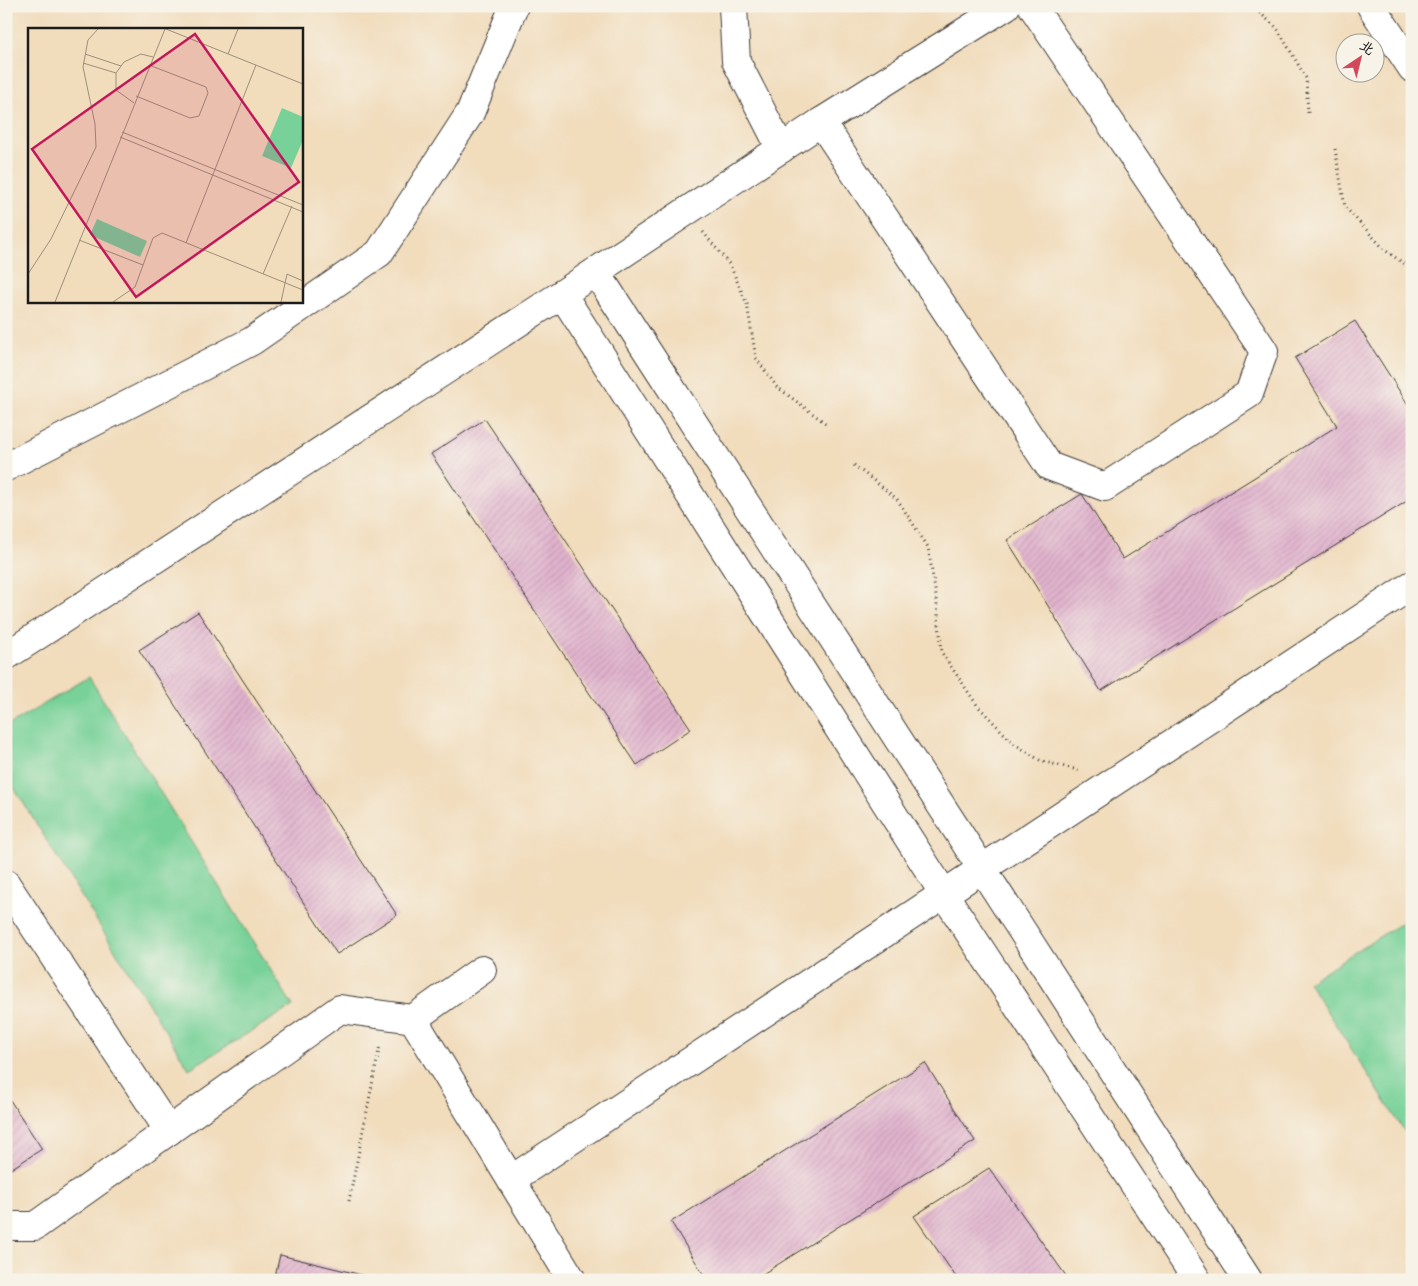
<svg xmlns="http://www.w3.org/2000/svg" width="1418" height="1286" font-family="'Balsamiq Sans','LXGW WenKai TC',sans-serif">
<defs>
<pattern id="building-hatch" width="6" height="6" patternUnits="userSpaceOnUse" patternTransform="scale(1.25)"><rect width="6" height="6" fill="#e1b3ce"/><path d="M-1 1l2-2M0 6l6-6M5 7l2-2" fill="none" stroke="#c099b0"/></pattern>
</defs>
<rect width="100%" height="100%" fill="#f7f3e8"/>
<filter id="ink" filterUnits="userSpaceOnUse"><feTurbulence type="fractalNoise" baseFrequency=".02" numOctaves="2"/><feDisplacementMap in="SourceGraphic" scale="10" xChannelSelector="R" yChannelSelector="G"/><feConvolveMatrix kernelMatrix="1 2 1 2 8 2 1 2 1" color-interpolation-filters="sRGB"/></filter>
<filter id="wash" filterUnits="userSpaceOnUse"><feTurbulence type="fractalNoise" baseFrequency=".0096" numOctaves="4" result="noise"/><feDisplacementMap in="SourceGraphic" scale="20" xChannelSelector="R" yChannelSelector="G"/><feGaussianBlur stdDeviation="1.12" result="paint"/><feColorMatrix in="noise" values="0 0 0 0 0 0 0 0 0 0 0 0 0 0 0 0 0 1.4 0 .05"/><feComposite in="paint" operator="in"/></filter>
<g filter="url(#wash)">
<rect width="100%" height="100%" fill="#f1dcbc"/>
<!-- pitch -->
<g fill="#77d198" stroke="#4a765a">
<path d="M89,677L293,1006L189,1069L6,775V727Z"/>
<path d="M1412,916V1143L1308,982Z"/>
</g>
<g id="blocks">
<!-- building -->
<g fill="url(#building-hatch)">
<path d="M1355,321L1412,411V498L1101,691L1007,540L1082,494L1123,559L1337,426L1295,358Z"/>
<path d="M485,419L691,729L637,765L431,454Z"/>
<path d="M198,612L397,915L337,954L139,650Z"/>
<path d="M925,1063L975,1141L753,1280H707L671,1222Z"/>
<path d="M6,1094L42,1149L6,1172Z"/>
<path d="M989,1168L1069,1280H958L914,1216Z"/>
<path d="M280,1255L374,1278L373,1280H274Z"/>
</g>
</g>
</g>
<g filter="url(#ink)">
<use href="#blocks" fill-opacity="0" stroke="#3c3934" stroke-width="1"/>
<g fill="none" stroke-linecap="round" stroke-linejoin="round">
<defs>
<g id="minor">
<path d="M733,6L736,61L781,149"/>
<path d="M1371,6L1412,68"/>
<path d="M821,122L1049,466L1105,487L1249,394L1264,351L1032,6"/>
<path d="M596,272L1248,1280"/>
<path d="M562,294L944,894L1197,1280"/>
<path d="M6,656L562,294L821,122L1006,6"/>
<path d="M6,884L169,1131"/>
<path d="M413,1019L482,970"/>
<path d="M512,1179L1412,585"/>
<path d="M6,1226H35L340,1009L413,1019L572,1280"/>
</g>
<path id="major" d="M6,467L252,341L379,253L470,113L514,6"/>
</defs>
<!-- minor casing -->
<use href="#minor" stroke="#3c3934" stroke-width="30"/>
<!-- major casing -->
<use href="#major" stroke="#3c3934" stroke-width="30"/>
<!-- path -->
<g stroke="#3c3934" stroke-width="3" stroke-dasharray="1 4" stroke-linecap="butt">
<path d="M1252,6L1277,28L1306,78L1308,113"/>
<path d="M1335,149L1345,207L1386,251L1412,269"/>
<path d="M703,232L730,265L747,304L756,358L777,387L828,425"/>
<path d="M854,465L897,499L928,547L936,596L942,653L977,705L1013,743L1041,761L1082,771"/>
<path d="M349,1201L380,1045"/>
</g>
<!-- minor -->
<use href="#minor" stroke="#fff" stroke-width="28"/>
<!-- major -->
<use href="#major" stroke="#fff" stroke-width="28"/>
</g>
</g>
<!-- overview -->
<g transform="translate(28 28)">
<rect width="275" height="275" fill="#f1dcbc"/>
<path d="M254,80L275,89V112L263,140L234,128ZM69,191L119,213L112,229L62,207Z" fill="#77d198"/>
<path fill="none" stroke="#9c8f7c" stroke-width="1" d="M138,1L275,56M57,26L93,38M200,26L210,1M55,35L88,45M108,68L162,90L171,88L180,65L178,59L121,37M106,75L88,62V45L96,34L113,26L125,29M94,104L275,177M92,109L275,184M51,212L115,237M158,215L228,37M0,246L23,211L68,119L67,96L55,39L60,12L70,1M235,246L264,178M27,274L137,1M85,274L107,259L125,210L134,205L275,262M253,274L259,246L275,253"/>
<path fill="#c2185b" fill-opacity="0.15" stroke="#c2185b" stroke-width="2.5" d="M167,6L271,154L108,269L4,121Z"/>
<rect width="275" height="275" fill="none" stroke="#1c1c1c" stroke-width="2.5"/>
</g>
<!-- margin -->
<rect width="1418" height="1286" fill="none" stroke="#f7f3e8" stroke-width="25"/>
<!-- north arrow -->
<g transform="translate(1360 58) rotate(35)"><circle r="24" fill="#f7f3e8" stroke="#9f9d96"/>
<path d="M0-4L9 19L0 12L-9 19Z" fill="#d1495b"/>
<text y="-8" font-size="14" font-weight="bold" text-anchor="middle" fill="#1c1c1c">北</text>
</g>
</svg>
